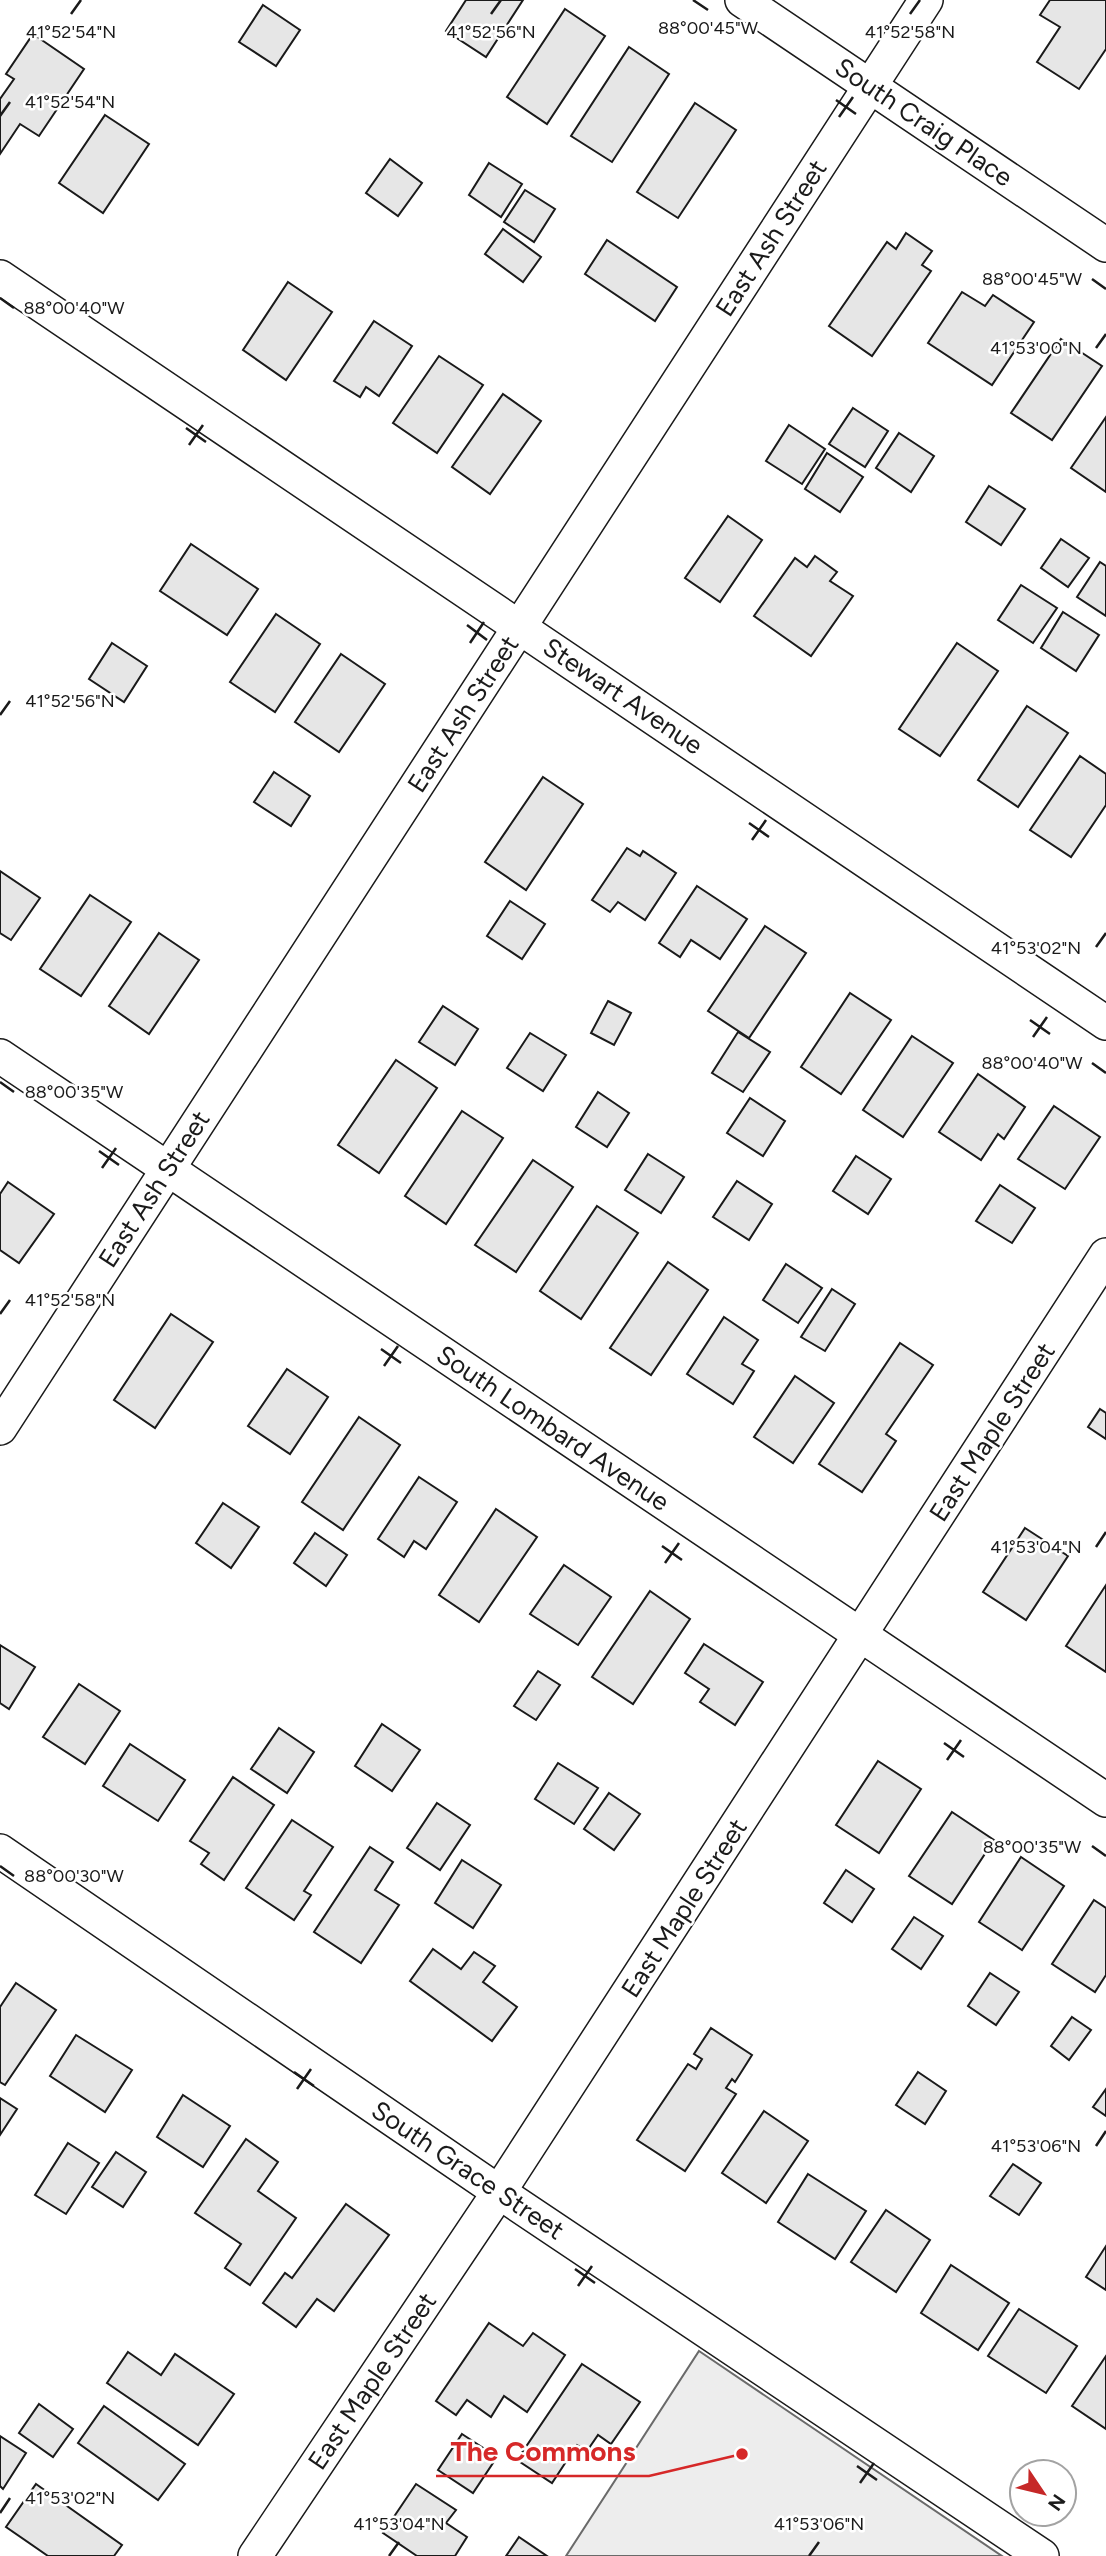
<svg xmlns="http://www.w3.org/2000/svg" width="1106" height="2556" font-family="Figtree,sans-serif">
<rect width="100%" height="100%" fill="#fff"/>
<!-- green -->
<path fill="#ededed" stroke="#6a6a6a" stroke-width="2" d="M699,2351L1002,2556H566Z"/>
<!-- building -->
<g fill="#e6e6e6" stroke="#1a1a1a" stroke-width="2">
<path d="M466,0H523L486,57L446,31Z"/>
<path d="M1050,0H1106V49L1079,89L1037,62L1060,27L1040,15Z"/>
<path d="M263,5L300,30L276,66L239,42Z"/>
<path d="M565,9L605,36L547,124L507,97Z"/>
<path d="M33,34L84,69L39,136L20,124L0,154V99L14,79L6,74Z"/>
<path d="M629,47L669,74L612,162L571,136Z"/>
<path d="M695,103L736,130L678,218L637,192Z"/>
<path d="M105,115L149,144L103,213L59,183Z"/>
<path d="M390,159L422,183L398,216L366,193Z"/>
<path d="M489,163L522,184L501,217L469,195Z"/>
<path d="M525,190L555,209L534,242L504,222Z"/>
<path d="M503,229L541,257L523,282L485,254Z"/>
<path d="M906,233L932,251L922,265L931,271L872,356L829,326L887,242L896,249Z"/>
<path d="M607,240L677,287L655,321L585,274Z"/>
<path d="M288,282L332,312L286,380L243,350Z"/>
<path d="M962,292L985,306L993,295L1034,322L992,385L928,343Z"/>
<path d="M374,321L412,346L379,396L366,387L360,397L334,381Z"/>
<path d="M1061,339L1102,366L1052,440L1011,413Z"/>
<path d="M439,356L483,385L437,453L393,423Z"/>
<path d="M503,394L541,421L490,494L452,467Z"/>
<path d="M853,408L888,431L865,467L829,444Z"/>
<path d="M1106,417V492L1071,468Z"/>
<path d="M789,425L825,449L802,484L766,461Z"/>
<path d="M899,433L934,456L911,492L876,468Z"/>
<path d="M827,453L863,477L840,512L805,489Z"/>
<path d="M989,486L1025,509L1001,545L966,522Z"/>
<path d="M728,516L762,540L720,602L685,578Z"/>
<path d="M1061,539L1089,558L1068,587L1041,568Z"/>
<path d="M191,544L258,589L227,635L160,591Z"/>
<path d="M815,556L837,572L830,581L853,596L811,656L754,616L795,558L807,567Z"/>
<path d="M1100,562L1106,566V616L1077,597Z"/>
<path d="M1021,585L1057,608L1033,643L998,620Z"/>
<path d="M1063,612L1099,635L1076,671L1041,648Z"/>
<path d="M276,614L320,644L275,712L230,682Z"/>
<path d="M112,643L147,666L124,702L89,679Z"/>
<path d="M957,643L998,671L940,756L899,729Z"/>
<path d="M341,654L385,684L339,752L295,722Z"/>
<path d="M1027,706L1068,733L1018,807L978,780Z"/>
<path d="M1080,756L1106,774V805L1071,857L1030,830Z"/>
<path d="M274,772L310,796L291,826L254,802Z"/>
<path d="M543,777L583,804L526,890L485,862Z"/>
<path d="M627,848L640,856L643,851L676,873L645,920L618,902L610,912L592,900Z"/>
<path d="M0,871L40,898L11,940L0,933Z"/>
<path d="M697,886L747,919L720,959L691,940L680,957L659,943Z"/>
<path d="M90,895L131,922L81,996L40,969Z"/>
<path d="M510,901L545,924L522,959L487,936Z"/>
<path d="M765,926L806,953L749,1038L708,1011Z"/>
<path d="M159,933L199,960L149,1034L109,1006Z"/>
<path d="M850,993L891,1020L841,1094L801,1067Z"/>
<path d="M608,1001L631,1013L614,1045L591,1033Z"/>
<path d="M443,1006L478,1029L455,1065L419,1042Z"/>
<path d="M738,1032L770,1052L743,1092L712,1073Z"/>
<path d="M530,1033L566,1055L543,1091L507,1068Z"/>
<path d="M912,1036L953,1063L903,1137L863,1110Z"/>
<path d="M396,1060L437,1088L379,1173L338,1145Z"/>
<path d="M978,1074L1025,1107L1004,1139L998,1134L981,1160L939,1132Z"/>
<path d="M598,1092L629,1113L607,1147L576,1127Z"/>
<path d="M750,1098L785,1121L763,1156L727,1133Z"/>
<path d="M1054,1106L1100,1137L1065,1189L1018,1159Z"/>
<path d="M462,1111L503,1138L446,1224L405,1196Z"/>
<path d="M648,1154L684,1177L661,1213L625,1190Z"/>
<path d="M856,1156L891,1179L868,1214L833,1191Z"/>
<path d="M533,1160L573,1187L516,1272L475,1245Z"/>
<path d="M737,1181L772,1204L749,1240L713,1217Z"/>
<path d="M8,1182L54,1214L19,1263L0,1250V1194Z"/>
<path d="M1000,1185L1035,1208L1012,1243L976,1221Z"/>
<path d="M597,1206L638,1233L581,1319L540,1291Z"/>
<path d="M668,1262L708,1290L651,1375L610,1348Z"/>
<path d="M786,1264L822,1288L798,1323L763,1300Z"/>
<path d="M832,1289L855,1304L825,1351L801,1337Z"/>
<path d="M171,1314L213,1342L155,1428L114,1400Z"/>
<path d="M724,1317L758,1340L742,1364L754,1371L733,1404L687,1374Z"/>
<path d="M900,1343L933,1365L886,1434L896,1441L862,1492L819,1464Z"/>
<path d="M287,1369L328,1397L290,1454L248,1426Z"/>
<path d="M795,1376L834,1403L793,1463L754,1437Z"/>
<path d="M1100,1409L1106,1413V1439L1088,1427Z"/>
<path d="M359,1417L400,1445L343,1530L302,1502Z"/>
<path d="M419,1477L457,1502L426,1549L414,1541L404,1557L378,1539Z"/>
<path d="M223,1503L259,1527L231,1568L196,1543Z"/>
<path d="M496,1509L537,1537L479,1622L439,1595Z"/>
<path d="M1025,1528L1068,1556L1026,1620L983,1592Z"/>
<path d="M315,1533L347,1555L326,1586L294,1563Z"/>
<path d="M564,1565L611,1597L578,1645L530,1614Z"/>
<path d="M1106,1585V1672L1066,1646Z"/>
<path d="M650,1591L690,1619L633,1704L592,1677Z"/>
<path d="M704,1644L763,1682L735,1725L700,1702L709,1689L685,1673Z"/>
<path d="M0,1645L35,1667L9,1709L0,1703Z"/>
<path d="M538,1671L560,1685L536,1720L514,1706Z"/>
<path d="M79,1684L120,1711L85,1764L43,1737Z"/>
<path d="M382,1724L420,1750L392,1791L355,1766Z"/>
<path d="M279,1728L314,1752L287,1793L251,1769Z"/>
<path d="M130,1744L185,1780L158,1821L103,1786Z"/>
<path d="M878,1761L921,1789L879,1853L836,1825Z"/>
<path d="M558,1763L598,1788L574,1824L535,1799Z"/>
<path d="M233,1777L274,1805L224,1880L201,1864L209,1853L190,1841Z"/>
<path d="M609,1793L640,1814L614,1850L584,1829Z"/>
<path d="M437,1803L470,1825L440,1870L407,1848Z"/>
<path d="M952,1812L994,1840L952,1904L909,1876Z"/>
<path d="M292,1820L333,1847L304,1891L311,1895L294,1920L246,1888Z"/>
<path d="M370,1847L393,1862L375,1890L399,1905L361,1963L314,1932Z"/>
<path d="M1021,1857L1064,1886L1022,1950L979,1922Z"/>
<path d="M462,1860L501,1885L473,1928L435,1903Z"/>
<path d="M846,1870L874,1889L852,1922L824,1903Z"/>
<path d="M1094,1900L1106,1908V1975L1095,1992L1052,1964Z"/>
<path d="M914,1917L943,1936L921,1969L892,1949Z"/>
<path d="M433,1949L461,1969L474,1952L495,1966L483,1982L517,2007L492,2041L410,1981Z"/>
<path d="M990,1973L1019,1992L996,2025L968,2006Z"/>
<path d="M16,1983L56,2010L5,2085L0,2082V2007Z"/>
<path d="M1072,2017L1091,2030L1069,2060L1051,2046Z"/>
<path d="M711,2028L752,2055L735,2082L732,2079L726,2088L736,2094L685,2171L637,2140L688,2064L696,2069L702,2059L694,2054Z"/>
<path d="M76,2035L132,2070L105,2112L50,2076Z"/>
<path d="M918,2072L946,2091L925,2124L896,2105Z"/>
<path d="M1106,2089V2116L1093,2107Z"/>
<path d="M183,2095L230,2126L203,2167L157,2137Z"/>
<path d="M0,2098L17,2109L0,2135Z"/>
<path d="M764,2111L808,2141L766,2203L722,2173Z"/>
<path d="M246,2139L278,2162L258,2191L296,2218L250,2285L225,2268L241,2244L195,2213Z"/>
<path d="M68,2143L99,2163L66,2214L35,2195Z"/>
<path d="M116,2152L146,2172L123,2207L92,2187Z"/>
<path d="M1013,2164L1041,2183L1019,2215L990,2196Z"/>
<path d="M808,2174L866,2211L835,2259L778,2222Z"/>
<path d="M346,2204L389,2235L334,2311L317,2299L296,2327L263,2303L285,2273L292,2278Z"/>
<path d="M886,2210L930,2240L896,2292L851,2262Z"/>
<path d="M1106,2246V2290L1086,2277Z"/>
<path d="M951,2265L1009,2303L978,2350L921,2313Z"/>
<path d="M1019,2309L1077,2346L1046,2393L988,2356Z"/>
<path d="M489,2323L523,2346L533,2333L565,2355L527,2412L504,2396L491,2417L467,2400L456,2415L436,2401Z"/>
<path d="M128,2352L161,2375L175,2354L234,2394L198,2445L107,2383Z"/>
<path d="M1106,2356V2429L1072,2406Z"/>
<path d="M582,2364L640,2402L611,2444L598,2435L587,2451L577,2445L552,2483L517,2460Z"/>
<path d="M39,2404L73,2429L53,2457L19,2433Z"/>
<path d="M104,2406L185,2464L158,2500L78,2443Z"/>
<path d="M462,2434L497,2457L473,2493L438,2470Z"/>
<path d="M0,2436L26,2453L3,2489L0,2486Z"/>
<path d="M36,2484L122,2545L114,2556H48L6,2527Z"/>
<path d="M416,2484L456,2510L446,2523L467,2537L455,2556H417L383,2533Z"/>
<path d="M519,2537L547,2556H506Z"/>
</g>
<g fill="none" stroke-linecap="round" stroke-linejoin="round">
<defs>
<g id="minor">
<path d="M742,0L1106,245"/>
<path d="M0,277L1106,1023"/>
<path d="M0,1056L1106,1800"/>
<path d="M0,1428L926,0"/>
<path d="M0,1851L499,2192L1042,2556"/>
<path d="M255,2556L499,2192L1106,1255"/>
</g>
</defs>
<!-- minor casing -->
<use href="#minor" stroke="#1a1a1a" stroke-width="36"/>
<!-- minor -->
<use href="#minor" stroke="#fff" stroke-width="33"/>
</g>
<!-- ticks -->
<path fill="none" stroke="#1a1a1a" stroke-width="2.5" d="M693,0L708,10M71,14L81,0M491,14L501,0M910,14L920,0M836,100L856,114M0,116L10,102M839,117L853,97M1092,279L1106,289M0,298L14,308M1096,348L1106,334M186,428L206,442M189,445L203,425M467,625L487,640M470,643L484,622M0,715L10,701M749,823L769,837M752,840L766,820M1096,947L1106,933M1030,1020L1050,1034M1033,1037L1047,1017M1092,1063L1106,1073M0,1082L14,1092M99,1151L119,1165M102,1168L116,1148M0,1314L10,1300M381,1349L401,1363M384,1366L398,1346M662,1546L682,1560M1096,1547L1106,1532M665,1563L679,1543M944,1743L964,1757M947,1760L961,1740M1092,1846L1106,1856M0,1866L14,1876M294,2072L314,2086M297,2089L311,2069M1096,2146L1106,2131M575,2269L595,2283M578,2286L592,2266M857,2466L877,2480M860,2483L874,2463M0,2513L10,2498M389,2556L399,2542M809,2556L819,2542"/>
<g text-anchor="middle" dominant-baseline="central" stroke-width="5" stroke-linejoin="round" paint-order="stroke">
<!-- street labels -->
<g font-size="26" fill="#1a1a1a" stroke="#fff">
<text transform="translate(924 122) rotate(34)">South Craig Place</text>
<text transform="translate(771 238) rotate(-57)">East Ash Street</text>
<text transform="translate(623 696) rotate(34)">Stewart Avenue</text>
<text transform="translate(463 714) rotate(-57)">East Ash Street</text>
<text transform="translate(154 1189) rotate(-57)">East Ash Street</text>
<text transform="translate(553 1428) rotate(34)">South Lombard Avenue</text>
<text transform="translate(992 1432) rotate(-57)">East Maple Street</text>
<text transform="translate(684 1908) rotate(-57)">East Maple Street</text>
<text transform="translate(468 2170) rotate(34)">South Grace Street</text>
<text transform="translate(372 2381) rotate(-56)">East Maple Street</text>
</g>
</g>
<g font-size="18" text-anchor="middle" fill="#1a1a1a" stroke="#fff" stroke-width="5" stroke-linejoin="round" paint-order="stroke">
<text x="708" y="34">88°00'45"W</text>
<text x="71" y="38">41°52'54"N</text>
<text x="491" y="38">41°52'56"N</text>
<text x="910" y="38">41°52'58"N</text>
<text x="70" y="108">41°52'54"N</text>
<text x="1032" y="285">88°00'45"W</text>
<text x="74" y="314">88°00'40"W</text>
<text x="1036" y="354">41°53'00"N</text>
<text x="70" y="707">41°52'56"N</text>
<text x="1036" y="954">41°53'02"N</text>
<text x="1032" y="1069">88°00'40"W</text>
<text x="74" y="1098">88°00'35"W</text>
<text x="70" y="1306">41°52'58"N</text>
<text x="1036" y="1553">41°53'04"N</text>
<text x="1032" y="1853">88°00'35"W</text>
<text x="74" y="1882">88°00'30"W</text>
<text x="1036" y="2152">41°53'06"N</text>
<text x="70" y="2504">41°53'02"N</text>
<text x="399" y="2530">41°53'04"N</text>
<text x="819" y="2530">41°53'06"N</text>
</g>
<!-- callouts -->
<path fill="none" stroke="#d62828" stroke-width="2.5" d="M742 2454L649 2476H436"/>
<circle fill="#d62828" stroke="#fff" stroke-width="2.5" cx="742" cy="2454" r="7"/>
<g font-size="28" text-anchor="middle" font-weight="bold" fill="#d62828" stroke="#fff" stroke-width="5" stroke-linejoin="round" paint-order="stroke">
<text x="543" y="2461">The Commons</text>
</g>
<!-- north arrow -->
<g transform="translate(1043 2493) rotate(125)"><circle r="33" fill="#ffffff" stroke="#a3a3a3" stroke-width="2"/>
<path d="M0-5L12 26L0 18L-12 26Z" fill="#c62828"/>
<text y="-10" font-size="19" font-weight="bold" text-anchor="middle" fill="#1a1a1a">N</text>
</g>
</svg>
